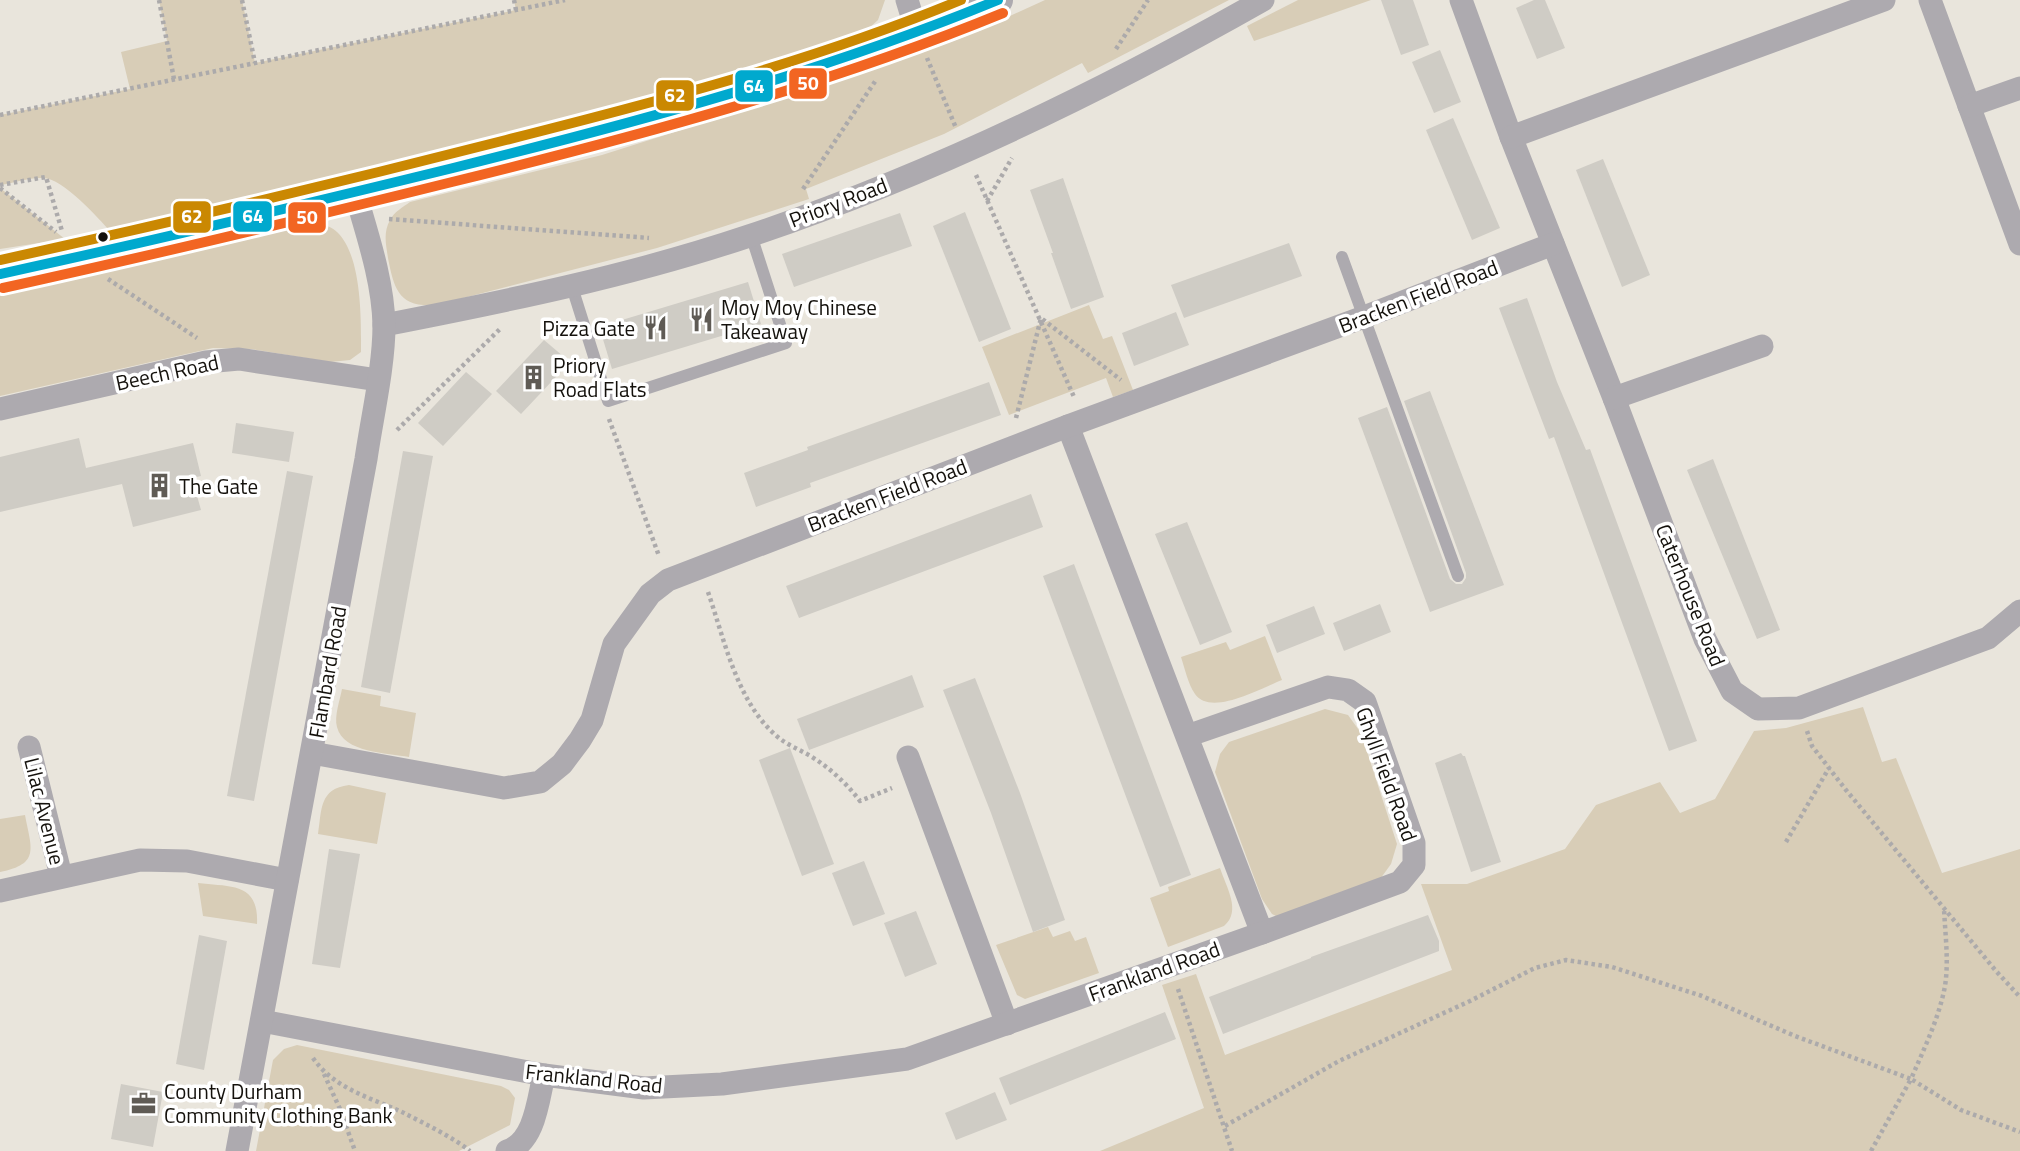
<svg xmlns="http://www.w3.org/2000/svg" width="2020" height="1151" font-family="'Titillium Web',sans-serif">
<rect width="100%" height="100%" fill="#e9e5dc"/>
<!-- green -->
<g fill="#d8cdb7">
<path d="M159,0H242L255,63L516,10L514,0H885L878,20L867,30L662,95L111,232C98,218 63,178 43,178C30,177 14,183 0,185V115L130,89L121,52L167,41Z"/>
<path d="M1045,0H1229L1088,73L1082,63L944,134L806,189L809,199L657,248L436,305C399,308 394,289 388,258C386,244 383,233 390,220C394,212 403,207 410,202L602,155L886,65L964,37Z"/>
<path d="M1298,0H1371L1254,41L1247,26Z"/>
<path d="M0,188L65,239L0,249Z"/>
<path d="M312,224C364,219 361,318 361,352L350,360L330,362L251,349L213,348L0,396V296Z"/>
<path d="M1089,305L1103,339L1112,336L1133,390L1113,397L1106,378L1009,415L982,347Z"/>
<path d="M1265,636L1282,680C1261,688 1211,717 1195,694C1188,684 1185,669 1181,657L1226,642L1230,650Z"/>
<path d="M342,689L381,696L380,706L416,713L409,757C388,753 343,753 337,727C334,716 340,700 342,689Z"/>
<path d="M1863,707L1882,762L1896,758L1942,873L2020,849V1151H1100L1204,1108L1162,985L1196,974L1225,1055L1452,970L1421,884H1467L1565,849L1596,805L1660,782L1680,813L1715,799L1754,731L1786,728Z"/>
<path d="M1325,709L1348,715L1361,733L1397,844L1391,864L1378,882L1278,917L1272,914L1262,899L1215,772L1220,754L1229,742Z"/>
<path d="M349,785L386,793L377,844L318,834C322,809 319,789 349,785Z"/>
<path d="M25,815C31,848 41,864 0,872V819Z"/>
<path d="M1220,868C1226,887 1242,911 1224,926L1168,947L1150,898L1169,891L1168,887Z"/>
<path d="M198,883C230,887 259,882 257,924L203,916Z"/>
<path d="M1048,927L1053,937L1070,931L1075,941L1086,937L1099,973L1025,999L1017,995L996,945Z"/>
<path d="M297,1045L501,1086L509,1090L515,1098L510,1125L459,1151H256L273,1060L284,1049Z"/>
</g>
<!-- building -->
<g fill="#cfccc5">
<path d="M1381,0H1413L1429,45L1401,55Z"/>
<path d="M1534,0H1545L1565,48L1537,59L1516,8Z"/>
<path d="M1440,50L1461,102L1434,113L1412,62Z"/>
<path d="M1453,118L1500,228L1472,240L1426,130Z"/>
<path d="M1603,159L1650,275L1622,287L1576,170Z"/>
<path d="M1063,178L1104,297L1071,309L1051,253H1053L1030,190Z"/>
<path d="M965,212L1011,329L979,342L933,226Z"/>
<path d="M900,213L912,246L794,287L782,254Z"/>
<path d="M1289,243L1302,276L1184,318L1171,285Z"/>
<path d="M748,282L761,324L612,369L602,336V326Z"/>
<path d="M1527,298L1557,382L1586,450L1590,449L1697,741L1669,751L1554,437L1549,439L1499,308Z"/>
<path d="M1176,312L1189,345L1134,366L1122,333Z"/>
<path d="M544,340L570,362L521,414L496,391Z"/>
<path d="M466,372L492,394L443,446L418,423Z"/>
<path d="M989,382L1001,415L810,483L811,487L756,507L744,473L808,450L807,447Z"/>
<path d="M1430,391L1504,585L1430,612L1358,418L1387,407L1450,579L1456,584H1462L1466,578V573L1404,401Z"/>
<path d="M236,423L294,432L289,462L232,453Z"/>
<path d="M79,438L86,468L193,443L201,476L192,478L201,510L133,527L122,484L0,512V457Z"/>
<path d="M403,451L433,456L390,693L361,687Z"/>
<path d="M1713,459L1780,630L1757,639L1687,470Z"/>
<path d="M287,471L313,476L254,801L227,796Z"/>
<path d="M1031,494L1043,527L799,618L786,586Z"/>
<path d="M1187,522L1232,632L1200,645L1155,534Z"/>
<path d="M1074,564L1191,875L1160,887L1043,576Z"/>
<path d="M1380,604L1391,632L1344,651L1333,623Z"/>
<path d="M1314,606L1325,634L1277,653L1266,625Z"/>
<path d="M912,675L924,707L809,750L797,719Z"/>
<path d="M975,678L1020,793L1065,920L1033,932L991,813L943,690Z"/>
<path d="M790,748L834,864L802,876L759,760Z"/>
<path d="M1461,753L1463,756H1465L1501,862L1471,872L1435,763Z"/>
<path d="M329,849L360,854L340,968L312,964Z"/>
<path d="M864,861L885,914L853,926L832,873Z"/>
<path d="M916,911L937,964L905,977L884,923Z"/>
<path d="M1428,915L1439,941V951L1223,1034L1209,997L1311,958V957Z"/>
<path d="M199,935L227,941L204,1070L176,1064Z"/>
<path d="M1165,1012L1176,1039L1010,1105L999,1078Z"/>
<path d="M121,1084L163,1092L153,1147L111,1139Z"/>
<path d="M995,1092L1007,1120L956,1140L945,1113Z"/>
</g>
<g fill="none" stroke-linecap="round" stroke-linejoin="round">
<!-- path -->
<g stroke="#acaaab" stroke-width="4.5" stroke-dasharray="3.5 3.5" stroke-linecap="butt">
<path d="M159,0L174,79"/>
<path d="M242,0L255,63"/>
<path d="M514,0L516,10"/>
<path d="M1116,49L1148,0"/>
<path d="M927,58L956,128"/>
<path d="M0,115L565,0"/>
<path d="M976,175L1074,397"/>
<path d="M0,185L46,177L62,231"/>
<path d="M0,188L56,232"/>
<path d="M803,189L876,80"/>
<path d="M987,201L1012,158"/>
<path d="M389,219L649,238"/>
<path d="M108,279L197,338"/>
<path d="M1016,418L1041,318L1121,380"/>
<path d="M609,419L659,556"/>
<path d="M397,430L501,328"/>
<path d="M708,592C725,641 737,704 779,738C789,746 801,750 812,757C831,769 846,783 860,801L892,788"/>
<path d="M1807,731L1812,746L1846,790L1996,971L2020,997"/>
<path d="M1786,842L1829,768"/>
<path d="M1178,989L1232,1151"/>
<path d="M313,1058C334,1089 372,1098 404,1113C425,1124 451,1136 470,1151"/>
<path d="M324,1074L340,1109L355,1151"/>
<path d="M1225,1126L1339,1061L1470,1001L1535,968L1566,960L1612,967L1702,996L1795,1036L1911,1079C1924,1049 1939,1018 1945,986C1949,961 1945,933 1944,908"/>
<path d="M1871,1151L1911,1079L1961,1110L2020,1132"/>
</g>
<!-- service -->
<g stroke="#adaaaf" stroke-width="12">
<path d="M1342,257L1458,576"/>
<path d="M572,287L608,401L786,343L751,235"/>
</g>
<!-- minor -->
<g stroke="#adaaaf" stroke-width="23">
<path d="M907,0L917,33"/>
<path d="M1461,0L1511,137L1614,398L1705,639L1732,691L1758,709L1799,708L1988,638L2020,611"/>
<path d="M1930,0L2020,244"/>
<path d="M1969,106L2020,88"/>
<path d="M1511,137L1884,0"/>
<path d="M384,325C507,301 630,276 749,236C928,176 1099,93 1263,0"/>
<path d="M1614,398L1762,346"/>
<path d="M0,409L206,362L239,359L378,380"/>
<path d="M1068,426L1262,933L1400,882L1414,865V843L1365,702L1348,690L1328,687L1187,736"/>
<path d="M29,747L61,876"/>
<path d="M312,753L504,788L540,782L562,764L580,740L592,720L614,644L650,594L668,580L1068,426L1364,317L1553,244"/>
<path d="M908,757L1007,1024"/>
<path d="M0,891L140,860L187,861L287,880"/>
<path d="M262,1021L544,1075L644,1088L722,1084L907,1059L1262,933"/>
<path d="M237,1151L366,459C372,417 384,367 384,325C383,280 367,234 355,192"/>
<path d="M507,1151C535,1142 538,1100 544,1075"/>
</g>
<!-- tertiary -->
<path stroke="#adaaaf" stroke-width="30" d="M0,274C162,239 323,200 484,160C658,116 832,72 998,0"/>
<defs>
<path id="bus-1" d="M0,274C152,241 302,205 453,168C638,122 821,73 998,0"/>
<path id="bus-2" d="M3,288C153,255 303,219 452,182C639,136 825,86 1003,13"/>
<path id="bus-3" d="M0,260C169,223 338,183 506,140C660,101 814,61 961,0"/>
</defs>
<!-- bus-1 casing -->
<use href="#bus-1" stroke="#fff" stroke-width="16"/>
<!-- bus-2 casing -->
<use href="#bus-2" stroke="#fff" stroke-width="16"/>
<!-- bus-3 casing -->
<use href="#bus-3" stroke="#fff" stroke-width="16"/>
<!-- bus-1 -->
<use href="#bus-1" stroke="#00a9ce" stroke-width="10"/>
<!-- bus-2 -->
<use href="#bus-2" stroke="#f26522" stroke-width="10"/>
<!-- bus-3 -->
<use href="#bus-3" stroke="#ca8802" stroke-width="10"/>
</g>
<!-- icons -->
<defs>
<symbol id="restaurant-bare" viewBox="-9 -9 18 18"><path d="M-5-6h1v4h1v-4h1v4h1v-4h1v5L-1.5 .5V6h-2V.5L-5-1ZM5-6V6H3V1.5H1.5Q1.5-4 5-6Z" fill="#5f5b55" stroke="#fff" stroke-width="2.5" paint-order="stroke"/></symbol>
<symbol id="building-bare" viewBox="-9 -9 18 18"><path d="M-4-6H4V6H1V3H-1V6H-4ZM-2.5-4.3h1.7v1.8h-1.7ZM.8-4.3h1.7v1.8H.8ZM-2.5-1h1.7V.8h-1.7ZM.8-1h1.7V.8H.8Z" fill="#5f5b55" stroke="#fff" stroke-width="2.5" paint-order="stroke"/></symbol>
<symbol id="office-bare" viewBox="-9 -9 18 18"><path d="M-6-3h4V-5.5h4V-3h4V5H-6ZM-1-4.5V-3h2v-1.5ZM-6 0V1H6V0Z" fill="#5f5b55" stroke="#fff" stroke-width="2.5" paint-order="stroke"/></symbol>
</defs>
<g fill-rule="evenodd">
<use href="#restaurant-bare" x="684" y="302" width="35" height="35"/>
<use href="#restaurant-bare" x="638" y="310" width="35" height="35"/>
<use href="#building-bare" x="516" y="360" width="35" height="35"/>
<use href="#building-bare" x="142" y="468" width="35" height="35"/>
<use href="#office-bare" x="126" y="1086" width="35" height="35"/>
</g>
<!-- markers -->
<circle fill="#14110c" stroke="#fff" stroke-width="2.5" cx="103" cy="237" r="6"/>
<g text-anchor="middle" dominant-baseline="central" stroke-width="7" stroke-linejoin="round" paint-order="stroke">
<!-- street labels -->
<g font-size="21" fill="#14110c" stroke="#fff">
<text transform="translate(838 202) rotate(-21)">Priory Road</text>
<text transform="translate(1418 296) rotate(-21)">Bracken Field Road</text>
<text transform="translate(167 372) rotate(-12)">Beech Road</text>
<text transform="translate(887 495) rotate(-21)">Bracken Field Road</text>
<text transform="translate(1691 595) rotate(68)">Caterhouse Road</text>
<text transform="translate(327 672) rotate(-80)">Flambard Road</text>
<text transform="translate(1387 774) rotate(70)">Ghyll Field Road</text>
<text transform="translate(45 811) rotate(76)">Lilac Avenue</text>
<text transform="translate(1154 971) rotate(-20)">Frankland Road</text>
<text transform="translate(594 1078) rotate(6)">Frankland Road</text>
</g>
<!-- poi labels -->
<g font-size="21" fill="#14110c" stroke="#fff" text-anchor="start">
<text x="721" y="307">Moy Moy Chinese<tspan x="721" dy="24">Takeaway</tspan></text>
<text x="635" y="328" text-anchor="end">Pizza Gate</text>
<text x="553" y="365">Priory<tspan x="553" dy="24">Road Flats</tspan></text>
<text x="179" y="486">The Gate</text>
<text x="164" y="1091">County Durham<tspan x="164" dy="24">Community Clothing Bank</tspan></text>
</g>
</g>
<g stroke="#fff" stroke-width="2.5">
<rect x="788" y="67" width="40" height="33" rx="7" fill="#f26522"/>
<rect x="734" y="69" width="40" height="34" rx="7" fill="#00a9ce"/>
<rect x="655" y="79" width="40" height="33" rx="7" fill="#ca8802"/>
<rect x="232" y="200" width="41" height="33" rx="7" fill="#00a9ce"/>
<rect x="172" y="200" width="40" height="34" rx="7" fill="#ca8802"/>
<rect x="287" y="201" width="40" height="33" rx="7" fill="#f26522"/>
</g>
<g font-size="19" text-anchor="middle" font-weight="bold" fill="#fff">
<text x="808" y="90">50</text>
<text x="754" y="93">64</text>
<text x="675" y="102">62</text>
<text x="253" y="223">64</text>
<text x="192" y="223">62</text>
<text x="307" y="224">50</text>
</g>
</svg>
